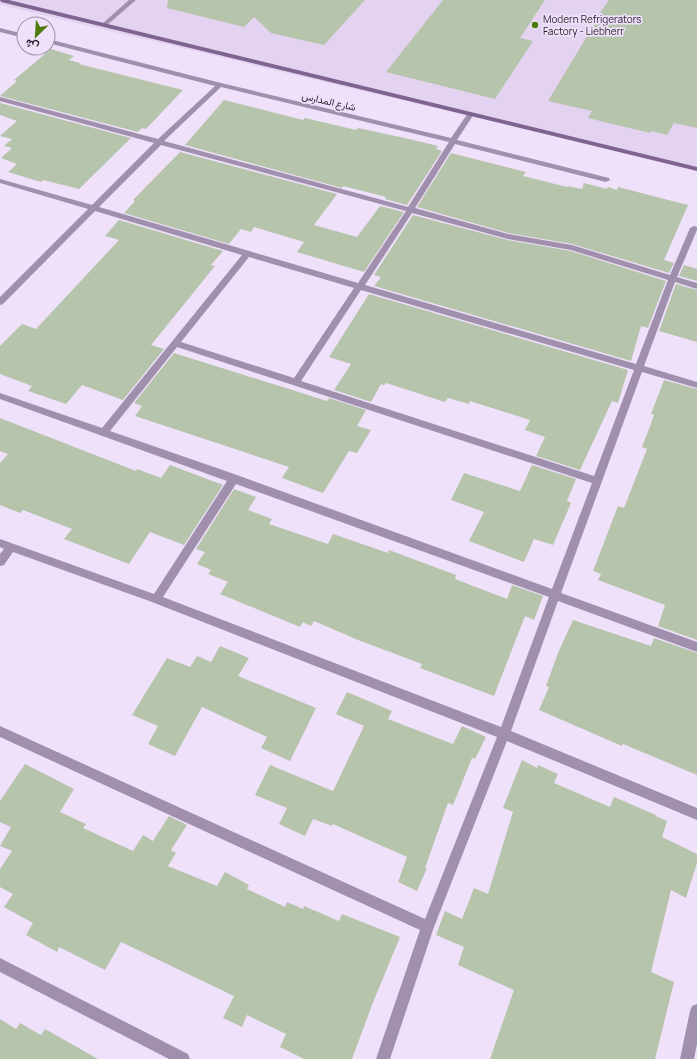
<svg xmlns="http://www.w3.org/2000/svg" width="697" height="1059" font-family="Manrope,Vazirmatn,sans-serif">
<rect width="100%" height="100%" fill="#efe1fa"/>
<!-- built -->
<path fill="#e4d2f1" d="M0,0H697V170L0,5Z"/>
<!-- building -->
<g fill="#b6c4ac">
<path d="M168,0H365L324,45L271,33L254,17L244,27L167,8Z"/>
<path d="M443,0H545L520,38L533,41L495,99L386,72Z"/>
<path d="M609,0H697V128L674,123L667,135L651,131L650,133L588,118L592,111L548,101L595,23H593Z"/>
<path d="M51,49L74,56L69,60L80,63L79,64L183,90L146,129L142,128L138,132L0,96L17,81L14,80Z"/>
<path d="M224,100L303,120L305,118L356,130L358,128L409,139L438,146L436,149L442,151L407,205L385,199L386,197L343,186L342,188L185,145Z"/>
<path d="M0,103L131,138L79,189L43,180L41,182L8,172L17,164L1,158L12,148L4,146L12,139L0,136L17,121L0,115Z"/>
<path d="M180,152L337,194L314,225L357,237L380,206L404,212L364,272L297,252L304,242L254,227L251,232L241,229L229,244L124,213L135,201L133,200Z"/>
<path d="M451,153L526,172L523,176L567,187L568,186L582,189L584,183L607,189L608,187L617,190L618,187L688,205L664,260L674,263L669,273L572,244L508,233L417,207Z"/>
<path d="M413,215L508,240L571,251L666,281L648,328L641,326L631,361L374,286L381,277L374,275Z"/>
<path d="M119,220L223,251L211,265L215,266L151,345L164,349L123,400L82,385L66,404L28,391L32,386L0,374V346L22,324L36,329L119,240L105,236Z"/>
<path d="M684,265L697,269V281L679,276Z"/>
<path d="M676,284L697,290V342L659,331Z"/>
<path d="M369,294L628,370L618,403L612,401L580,470L536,456L545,437L525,430L530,420L470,401L469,404L448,398L445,402L386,383L384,385L381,384L371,402L334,390L351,364L329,357Z"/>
<path d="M174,353L327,401L329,398L366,410L357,426L371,430L357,453L349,451L323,493L282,478L289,467L135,416L142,406L134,403Z"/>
<path d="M664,380L697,389V640L658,626L665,605L598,580L601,574L593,571L618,506L624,508L647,449L642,447L652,421L654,415L651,414Z"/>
<path d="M0,418L136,471L137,469L161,478L170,465L223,485L184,545L150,532L129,564L64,539L72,529L23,510L20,513L0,505V463L8,454L0,451Z"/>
<path d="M532,465L576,479L567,501L571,503L553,545L534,539L524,562L469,541L484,512L451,500L464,473L520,491Z"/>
<path d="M234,489L256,497L248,510L272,519L269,524L328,544L333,534L388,553L389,550L456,575L455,579L507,599L512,585L543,596L534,620L525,616L494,696L420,668L422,664L358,640L314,621L311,626L303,622L300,627L220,594L228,582L208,574L211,570L197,564L205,552L196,549Z"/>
<path d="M573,620L651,646L654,638L697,653V775L623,744L622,746L539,710L549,687L546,686L558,653Z"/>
<path d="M220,646L249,658L238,676L316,708L290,761L261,748L267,737L202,707L175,756L148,744L158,726L132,715L167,658L190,667L197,656L211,662Z"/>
<path d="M347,692L392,711L388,719L453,744L462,726L486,737L475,759L472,758L453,805L448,803L425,868H427L417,891L398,882L407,857L333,824L332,826L313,819L305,836L279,824L287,808L255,795L270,765L333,791L364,726L336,714Z"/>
<path d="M522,760L537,768L538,765L558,774L554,783L610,807L614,797L656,815L655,816L667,821L662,837L697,854V863L686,898L671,890L651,972L674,982L655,1059H490L514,990L458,965L464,947L436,935L445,911L462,919L474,888L488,894L513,812L503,808Z"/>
<path d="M25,764L74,789L60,812L86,824L83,828L133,851L143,835L153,841L169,816L187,825L171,850L176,853L168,866L217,886L225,872L249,885L247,889L285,907L287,902L303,909L304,906L339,921L342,914L400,937L372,1005L352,1059H304L280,1047L286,1034L247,1015L242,1027L223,1018L234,996L121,942L105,970L59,947L57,952L26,935L33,923L4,907L13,894L0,887V869L12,851L0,846L11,827L0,822V801Z"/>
<path d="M0,1019L16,1029L20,1023L41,1035L45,1029L98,1059H0Z"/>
</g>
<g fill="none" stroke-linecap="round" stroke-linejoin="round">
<!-- lane -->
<path fill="#a18fae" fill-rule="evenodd" d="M129,0H136L106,26H102V24Z"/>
<!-- street -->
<g fill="#a18fae" fill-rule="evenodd">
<path d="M0,28L24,34V38L0,32Z"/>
<path d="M48,39L221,83L451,138L468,113H472L474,114L457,140L609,178L610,180L606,182L455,144L415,208L508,234L572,245L670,275L690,228L694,226L697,227V230L677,277L697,283V289L675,282L644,366L697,382V388L642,372L561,593L697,642V652L558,601L511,731L697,808V820L507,741L434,927L390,1059H376L420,930L0,737V726L425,919L497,737L152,602L13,552L4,565L0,566V554L4,549L0,547V539L154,594L227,481L0,399V393L102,428L242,255L95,211L3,304L0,305V297L88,209L0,183V179L92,205L154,143L0,101V97L158,139L215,86L48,43ZM221,87L449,142L408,207L164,141ZM161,145L406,211L358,283L99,207ZM412,213L508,239L571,250L668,280L636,364L365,285ZM249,257L354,288L294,378L181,342ZM361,290L634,370L594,476L301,381ZM177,347L592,483L552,589L237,475L110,431ZM236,484L549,597L501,727L163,597Z"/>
<path d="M0,958L188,1054L190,1059H169L0,972Z"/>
<path d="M697,1004V1044L694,1059H680L690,1011L692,1006Z"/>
</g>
<!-- secondary -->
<path fill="#7f6491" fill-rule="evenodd" d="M0,0H9L697,167V171L1,2Z"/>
</g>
<!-- markers -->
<circle fill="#4b7c09" stroke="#efe1fa" stroke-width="1.5" cx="535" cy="25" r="4"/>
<g text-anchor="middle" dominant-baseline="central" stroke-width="3.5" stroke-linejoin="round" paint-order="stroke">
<!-- far-poi labels -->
<g font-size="10" fill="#241e27" stroke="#efe1fa" text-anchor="start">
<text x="543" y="19">Modern Refrigerators<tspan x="543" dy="12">Factory - Liebherr</tspan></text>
</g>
<!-- far-street labels -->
<g font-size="10" fill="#241e27" stroke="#efe1fa">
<text transform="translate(329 101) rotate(13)">شارع المدارس</text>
</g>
</g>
<!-- north arrow -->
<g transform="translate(36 36) rotate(205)"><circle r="19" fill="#efe1fa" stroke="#9e93a6"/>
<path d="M0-3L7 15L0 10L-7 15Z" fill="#4b7c09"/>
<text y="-6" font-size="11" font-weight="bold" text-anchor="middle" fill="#241e27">ش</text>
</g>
</svg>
